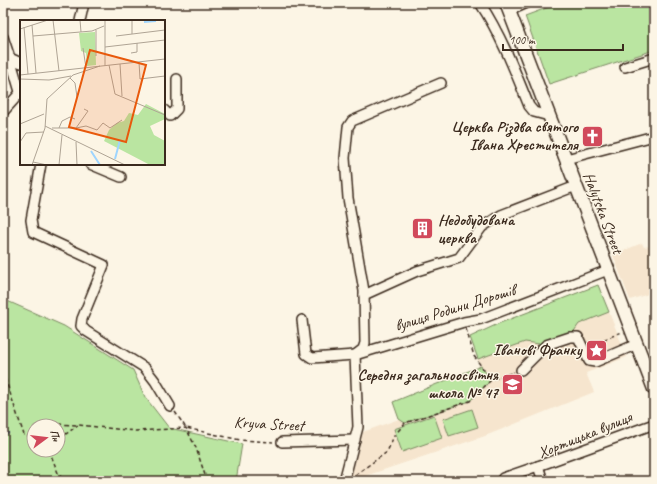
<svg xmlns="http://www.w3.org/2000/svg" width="657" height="484" font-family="Caveat,sans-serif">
<rect width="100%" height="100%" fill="#fcf5e5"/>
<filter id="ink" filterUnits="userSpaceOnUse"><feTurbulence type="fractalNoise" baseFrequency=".025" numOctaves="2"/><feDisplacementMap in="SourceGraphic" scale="8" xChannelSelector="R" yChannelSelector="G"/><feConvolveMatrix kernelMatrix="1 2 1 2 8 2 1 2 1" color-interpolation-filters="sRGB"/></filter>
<g filter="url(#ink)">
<!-- built -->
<g fill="#f6e5ce">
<path d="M642,243L644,247L654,245V292L630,300L613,255Z"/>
<path d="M598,285L627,357L586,373L594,392L485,436L350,481L363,432L399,419L393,402L480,366L470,337L500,323Z"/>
</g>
<!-- green -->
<g fill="#bae5a1" stroke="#7a8860" fill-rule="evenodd">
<path d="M560,3H654V50L549,84L525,16Z"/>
<path d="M598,285L609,312L579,324L570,337L546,345L525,342L478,359L470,337L500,323Z"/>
<path d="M5,300L64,326L133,370L145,397L169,428L242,444L236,481H3V301ZM34,426H58V450H34Z"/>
<path d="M481,366L491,380L470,401L405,423L399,419L393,402Z"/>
<path d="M472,409L478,427L449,436L443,419Z"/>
<path d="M434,415L442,438L402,452L394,429Z"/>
</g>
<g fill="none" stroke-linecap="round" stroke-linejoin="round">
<!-- stream -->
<path stroke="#7791a4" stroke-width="2.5" d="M3,433H8"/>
<defs>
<g id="minor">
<path d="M480,3C501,35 515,71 529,106L534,112L549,116"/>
<path d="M509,11L527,3"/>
<path d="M80,21L84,3"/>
<path d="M3,37L10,58L21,63"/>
<path d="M10,58L21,95"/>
<path d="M625,67L654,58"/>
<path d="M164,110L170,116L177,109V79"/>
<path d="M3,112L20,93"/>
<path d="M566,159L654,136"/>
<path d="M41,164L31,220L33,232L104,265L82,319L81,326L86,331L145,368L155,381L170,406"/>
<path d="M90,164L121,177"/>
<path d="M364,295L417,271L459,258L482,227L501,215L576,186"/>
<path d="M302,320L306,354L312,358L355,355L464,322L481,319L608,270"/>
<path d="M521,370L546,345L570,337H578L589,361L595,362L637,344"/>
<path d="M282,442L355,440"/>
<path d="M503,478L538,466"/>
<path d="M344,481L358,427L355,355L363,349L365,343L364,291L348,198L345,158L348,127L352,121L441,83"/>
<path d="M543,481L538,466L654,424"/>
</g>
<path id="major" d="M506,3L654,389"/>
</defs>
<!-- minor casing -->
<use href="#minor" stroke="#3b2a1e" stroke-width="12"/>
<!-- major casing -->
<use href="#major" stroke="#3b2a1e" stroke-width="15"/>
<!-- path -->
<g stroke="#3b2a1e" stroke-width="1.5" stroke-dasharray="4 3" stroke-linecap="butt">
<path d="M466,329L474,356L491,380"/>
<path d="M591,345L622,332"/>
<path d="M3,372L24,435L34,438"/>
<path d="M175,412L186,428L240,440L273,442"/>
<path d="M52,426L54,424L78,425L136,431L186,428L196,448L207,481"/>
<path d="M58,436L66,434L78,425"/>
<path d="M49,450L58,473L64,481"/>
<path d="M355,475L387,452L394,436L405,423L470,401L491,380L514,372"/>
</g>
<!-- minor -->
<use href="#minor" stroke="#fcf5e5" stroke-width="9"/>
<!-- major -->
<use href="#major" stroke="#fcf5e5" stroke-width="12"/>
</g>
</g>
<!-- icons -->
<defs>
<symbol id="church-square" viewBox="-11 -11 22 22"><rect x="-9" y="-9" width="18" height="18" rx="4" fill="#d1495b" stroke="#fcf5e5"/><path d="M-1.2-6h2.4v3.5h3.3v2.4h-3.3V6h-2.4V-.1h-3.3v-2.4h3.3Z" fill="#fff"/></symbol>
<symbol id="building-square" viewBox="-11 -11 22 22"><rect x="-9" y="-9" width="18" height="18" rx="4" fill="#d1495b" stroke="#fcf5e5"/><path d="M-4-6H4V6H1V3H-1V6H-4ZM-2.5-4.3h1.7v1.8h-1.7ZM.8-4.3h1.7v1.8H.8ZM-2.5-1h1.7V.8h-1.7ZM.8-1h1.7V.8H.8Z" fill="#fff"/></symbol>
<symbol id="sight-square" viewBox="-11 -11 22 22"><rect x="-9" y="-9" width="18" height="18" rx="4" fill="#d1495b" stroke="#fcf5e5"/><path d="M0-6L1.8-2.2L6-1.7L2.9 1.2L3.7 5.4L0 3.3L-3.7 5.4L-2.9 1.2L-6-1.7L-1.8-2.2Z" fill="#fff"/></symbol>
<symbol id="school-square" viewBox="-11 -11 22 22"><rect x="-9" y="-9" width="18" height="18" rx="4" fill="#d1495b" stroke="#fcf5e5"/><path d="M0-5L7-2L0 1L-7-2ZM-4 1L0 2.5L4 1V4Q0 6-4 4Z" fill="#fff"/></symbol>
</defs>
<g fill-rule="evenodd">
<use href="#church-square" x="580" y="124" width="25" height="25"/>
<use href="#building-square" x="410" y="216" width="25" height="25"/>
<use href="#sight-square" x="584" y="338" width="25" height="25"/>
<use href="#school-square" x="500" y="372" width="25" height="25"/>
</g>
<g text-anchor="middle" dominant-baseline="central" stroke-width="3" stroke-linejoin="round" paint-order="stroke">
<!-- poi labels -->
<g font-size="16" font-weight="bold" fill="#3b2a1e" stroke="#fcf5e5" text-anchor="end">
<text x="578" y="127">Церква Різдва святого<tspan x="578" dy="18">Івана Хрестителя</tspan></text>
<text x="438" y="220" text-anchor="start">Недобудована<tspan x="438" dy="18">церква</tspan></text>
<text x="582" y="350">Іванові Франку</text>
<text x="498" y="375">Середня загальноосвітня<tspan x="498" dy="18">школа № 47</tspan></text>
</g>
<!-- street labels -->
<g font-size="16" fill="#3b2a1e" stroke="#fcf5e5">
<text transform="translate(603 213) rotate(69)">Halytska Street</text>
<text transform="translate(455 308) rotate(-17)">вулиця Родини Дорошів</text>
<text transform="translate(269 424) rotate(3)">Kryva Street</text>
<text transform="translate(585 435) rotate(-22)">Хортицька вулиця</text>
</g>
</g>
<!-- overview -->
<g transform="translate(20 20)">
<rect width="145" height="145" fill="#fcf5e5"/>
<path d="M75,12L76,45L67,46L66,33L61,31L59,13ZM126,84L145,94V99L130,106L134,115L145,121V145H130L84,121L89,110L97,103L104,101L109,93L118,95Z" fill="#bae5a1"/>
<path fill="none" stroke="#9fd5fe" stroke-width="2" d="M124,2L136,1M71,131L80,145M95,139L100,120"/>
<path fill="none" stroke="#afa495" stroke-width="1" d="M33,0L39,51M60,0L61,12M85,0V46M112,0V14M12,5L16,53M4,7L8,54M0,9L28,0M76,10V36M13,16L72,11L84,6M96,16L145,10M85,27L145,20M63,28L66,48M111,33L117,32V23M119,42L120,59L145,56M100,44L102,76M89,45L95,74M0,55L145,39M50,58L55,63L57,77M0,59L29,60L51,56M95,74L145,95M0,104L24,94M25,106L105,145M32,108H56L68,91L64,89M39,108L42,101L50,97L55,99M56,108L66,106L77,110L83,103L90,108L102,100M0,122L6,113L24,112M56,122L57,145M13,142L27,145M12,145L25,108L27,79L53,55L80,46M39,145L42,115"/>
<path fill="#e8590c" fill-opacity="0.15" stroke="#e8590c" stroke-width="2" d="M70,30L126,45L106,122L49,107Z"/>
<rect width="145" height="145" fill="none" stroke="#3b2a1e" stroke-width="2"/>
</g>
<!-- margin -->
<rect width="657" height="484" fill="none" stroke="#fcf5e5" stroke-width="16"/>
<rect x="8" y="8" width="641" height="468" fill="none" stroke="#3b2a1e" stroke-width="1.5" filter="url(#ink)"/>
<!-- north arrow -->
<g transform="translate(46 438) rotate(75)"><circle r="19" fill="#fcf5e5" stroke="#afa495"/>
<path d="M0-3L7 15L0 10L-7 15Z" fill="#d1495b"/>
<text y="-6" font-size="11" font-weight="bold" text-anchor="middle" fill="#3b2a1e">Пн</text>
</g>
<!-- scale -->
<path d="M503 44v6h120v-6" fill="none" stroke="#3b2a1e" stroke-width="2"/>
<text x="509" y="44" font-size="12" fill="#3b2a1e" stroke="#fcf5e5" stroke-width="3" paint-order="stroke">100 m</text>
</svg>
